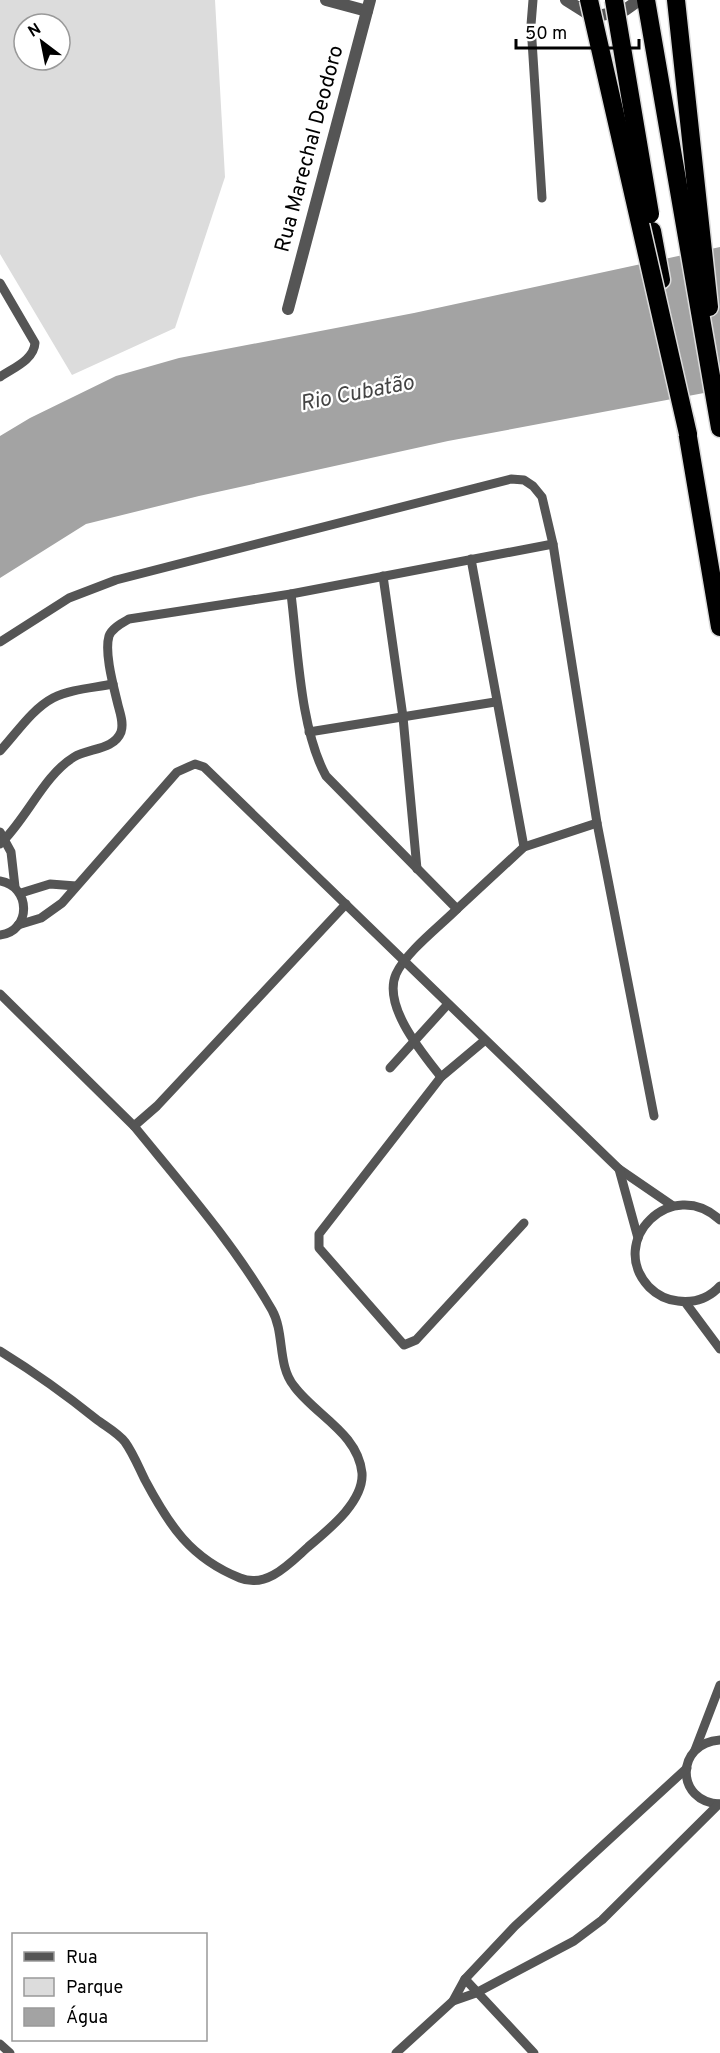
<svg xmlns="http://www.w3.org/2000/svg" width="720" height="2053" font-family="Overpass,sans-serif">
<rect width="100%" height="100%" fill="#fff"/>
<!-- green -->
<path fill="#dcdcdc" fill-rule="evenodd" d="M0,0H215L225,177L175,328L72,375L0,254ZM24,24H60V60H24Z"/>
<!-- water -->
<path fill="#a3a3a3" d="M720,247V390L448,441L199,496L86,524L0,578V436L30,418L116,376L179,358L414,313Z"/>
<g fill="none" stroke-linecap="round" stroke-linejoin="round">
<defs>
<g id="motorway">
<path d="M646,0L720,428"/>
<path d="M676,0L709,307"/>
<path d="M652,231L661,280"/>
<path d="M685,419L720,627"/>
</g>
</defs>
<!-- motorway casing -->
<use href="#motorway" stroke="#dbdbdb" stroke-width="21"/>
<!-- service -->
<g stroke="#555" stroke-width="9">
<path d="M533,0L531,25L542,198"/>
<path d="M0,283L35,343C34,360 13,368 0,377"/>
<path d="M471,559L524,847"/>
<path d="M383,576L403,717L417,869"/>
<path d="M291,594L553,544"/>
<path d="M0,642L69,598L116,580L511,479L524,480L533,486L542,497L553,544L597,823L524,847L457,909"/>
<path d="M309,732L495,702"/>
<path d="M0,751C16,734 32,709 53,698C71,689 93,688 113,684"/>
<path d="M597,823L654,1116"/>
<path d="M0,832L11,852L15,887"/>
<path d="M0,844C26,820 44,775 74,757C89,748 114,750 121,732C124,723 120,713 118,705C114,688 104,653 109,636C112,628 122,623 129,619L291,594C298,649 300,729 326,776L457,909C440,926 406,952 396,974C382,1006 423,1054 441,1077"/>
<path d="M0,881C31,886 32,931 0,935"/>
<path d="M21,893L50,884L76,886"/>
<path d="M18,925L41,918L62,903L177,772L195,764L204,767L619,1169L673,1206"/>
<path d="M0,994L134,1126L157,1106L346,904"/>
<path d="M484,1041L441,1077L319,1234V1248L404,1345L416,1340L524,1223"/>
<path d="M390,1068L448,1004"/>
<path d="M619,1169L638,1238"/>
<path d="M720,1220C672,1175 606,1241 649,1287C657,1295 667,1300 678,1301C694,1303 709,1298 720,1286"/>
<path d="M685,1302L720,1349"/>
<path d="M0,1351C34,1372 65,1394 96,1419C105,1426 118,1433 125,1442C133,1453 139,1468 145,1480C169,1525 190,1558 240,1578C267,1589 290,1563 308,1547C328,1530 364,1502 362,1473C358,1433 315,1415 294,1386C277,1365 285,1333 272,1310C234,1244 182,1185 134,1126"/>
<path d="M720,1740C675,1743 675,1802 720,1804"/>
<path d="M695,1750L720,1685"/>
<path d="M465,1979L534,2053"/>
<path d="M453,2001L476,1993L574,1941L602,1920L719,1804"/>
<path d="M0,2044L10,2053"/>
<path d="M396,2053L453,2001L465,1979L515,1926L687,1768"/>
</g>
<!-- minor -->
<g stroke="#555" stroke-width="12">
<path d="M326,0L367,11"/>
<path d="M566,0L593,17L625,10L639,0"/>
<path d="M288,309L370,0"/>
</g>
<!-- motorway -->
<use href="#motorway" stroke="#000" stroke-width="18"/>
<defs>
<g id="motorway-bridge">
<path d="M589,0L688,434"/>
<path d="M614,0L650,214"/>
</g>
</defs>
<!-- motorway-bridge casing -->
<use href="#motorway-bridge" stroke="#dbdbdb" stroke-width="21" stroke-linecap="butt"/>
<!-- motorway-bridge -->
<use href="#motorway-bridge" stroke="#000" stroke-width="18"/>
</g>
<g text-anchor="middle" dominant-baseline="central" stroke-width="4.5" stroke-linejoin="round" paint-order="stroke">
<!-- street labels -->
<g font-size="21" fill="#000" stroke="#fff">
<text transform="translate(310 149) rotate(-75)">Rua Marechal Deodoro</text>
</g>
<!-- water labels -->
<g font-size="22" font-style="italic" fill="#444" stroke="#fff">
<text transform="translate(357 394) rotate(-11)">Rio Cubatão</text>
</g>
</g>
<!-- legend -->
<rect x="12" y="1933" width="195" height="108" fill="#ffffff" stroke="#999999" stroke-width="1.5"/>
<rect x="24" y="1952" width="30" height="9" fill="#555555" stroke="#999999" stroke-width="1.5"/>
<text x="66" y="1963" font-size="18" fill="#000000">Rua</text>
<rect x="24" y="1978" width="30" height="18" fill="#dcdcdc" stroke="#999999" stroke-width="1.5"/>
<text x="66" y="1993" font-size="18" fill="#000000">Parque</text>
<rect x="24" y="2008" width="30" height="18" fill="#a3a3a3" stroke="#999999" stroke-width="1.5"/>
<text x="66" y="2023" font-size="18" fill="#000000">Água</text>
<!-- north arrow -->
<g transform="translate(42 42) rotate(328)"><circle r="28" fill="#ffffff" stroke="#999999" stroke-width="1.5"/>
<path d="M0-4.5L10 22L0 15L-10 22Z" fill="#000000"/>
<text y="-9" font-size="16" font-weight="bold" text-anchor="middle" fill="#000000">N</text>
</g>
<!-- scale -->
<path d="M516 39v9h123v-9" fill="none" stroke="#000000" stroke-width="3"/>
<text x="525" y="39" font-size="18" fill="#000000" stroke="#ffffff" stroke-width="4.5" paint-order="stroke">50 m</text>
</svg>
